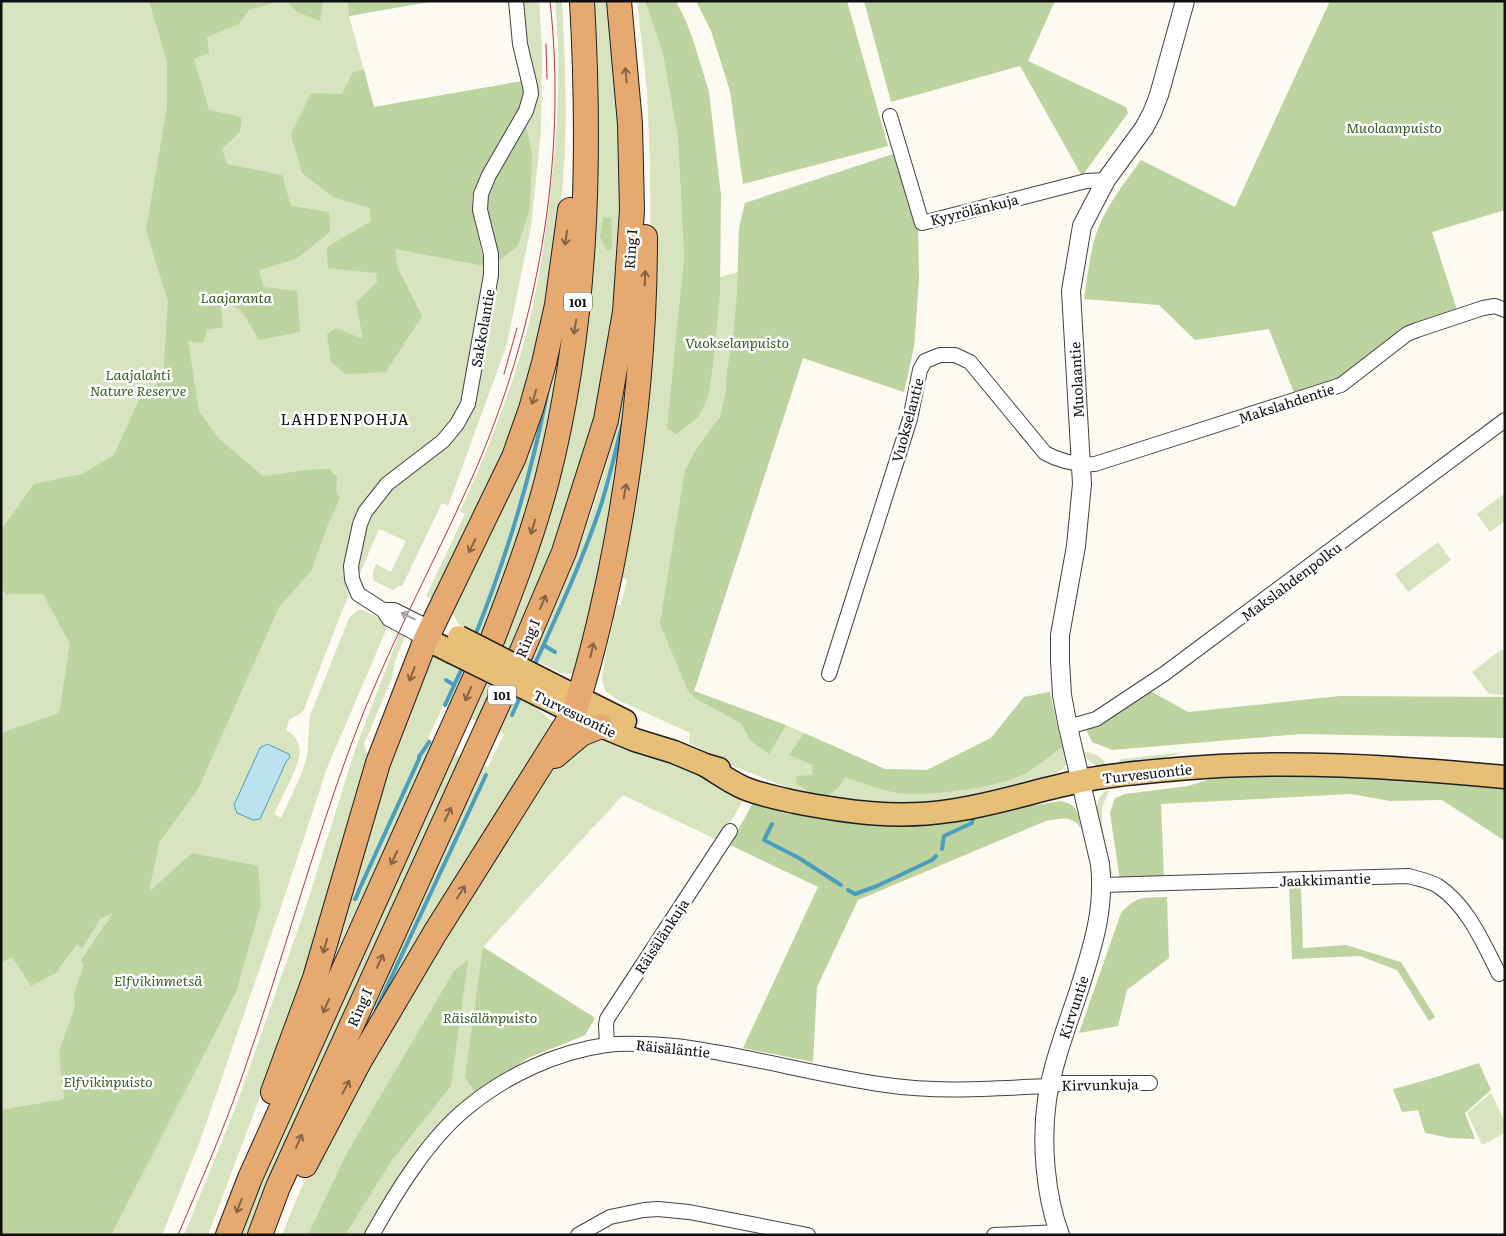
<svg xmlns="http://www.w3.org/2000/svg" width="1506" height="1236" font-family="Literata,serif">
<rect width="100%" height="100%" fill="#fdfaf2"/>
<!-- green -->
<g fill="#d7e4bf">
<path d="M1,1H434L349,16L374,107L523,81L526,100L472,197L474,219L485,266L480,307L468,376L462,400L456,414L442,431L380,483L345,576L348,596L304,709L301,713L289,720L286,730C294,734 300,743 300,752C298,769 281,798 274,814L281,818C290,798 302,777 307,756C309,742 308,729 310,716L349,618L358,610H363L389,623L327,768L283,901L200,1141L162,1235H1Z"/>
<path d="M522,1H539L542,47L541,132L531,226L507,344L448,506L442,503L402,586H398L393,590L374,581C372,575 373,570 376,564L391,572L406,541L379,529L360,573L356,571L363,536L370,513L393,487L442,451L461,429L483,357L499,261L518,246L532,153L526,123L528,62Z"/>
<path d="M555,1H562C565,60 568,120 563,179C557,261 541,343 516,421C508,448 495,475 483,501C467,534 452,568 437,601L426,596L465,514L460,511C483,462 503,412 519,360C533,314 541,267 547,220C557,147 562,74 555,1Z"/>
<path d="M594,1H607C615,68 624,137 621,205C618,285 609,366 588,444C568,515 539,582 511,649L503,645C528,589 546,530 560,470C569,431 578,391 584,352C588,328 589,304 591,280C599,187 601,94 594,1Z"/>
<path d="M637,1H645L663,54L678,139L684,258L681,288L917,222L919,279L914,346L904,392L803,358L694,691L786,725L885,769L927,770L991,738L1024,697L1050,692L1060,740L1066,756V765L1062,770L1048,777L1017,787L946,802L893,806L811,797L731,765L689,743L690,733L618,700L606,692L602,680L604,662L617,605H621L627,579L619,577L651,321L650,163L647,90Z"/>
<path d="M564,315C557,367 550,418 537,469C523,526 503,581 481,635L458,624L452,611Z"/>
<path d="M631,355L633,403L579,675L561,673L531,659C553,610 575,562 592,511C609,460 621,408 631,355Z"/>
<path d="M1505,493V521L1490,532L1477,514Z"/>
<path d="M1438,542L1451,560L1408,592L1395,574Z"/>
<path d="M400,632L406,634L395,661L392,678L364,744L366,751L370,755L323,929L208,1235H184L235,1109L307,903L356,747Z"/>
<path d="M1502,649L1505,652V694L1503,695L1489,694L1472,672Z"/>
<path d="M430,651L467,667L449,708L443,706L428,738L433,742L328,971L370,812Z"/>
<path d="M489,678L496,681L477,721L471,719Z"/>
<path d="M518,691L559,728L345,1067L484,766L488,767L504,734L500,732Z"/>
<path d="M599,737L613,740L747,793L721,839L713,838L623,795L483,947L595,1018L585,1035L528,1058L475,1092L460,1105L436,1131L366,1235H282L299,1193L326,1137L435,946L489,870L562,756Z"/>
<path d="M1083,752C1093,752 1103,757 1107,766C1096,768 1087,762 1083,752Z"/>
<path d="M1185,752L1158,760L1117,765L1120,760L1123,759Z"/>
<path d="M455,754L461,757L281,1154L248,1235H240L274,1150Z"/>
<path d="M1109,790C1108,797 1103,802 1102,809C1100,825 1109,858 1113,876L1109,873L1096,810L1099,798L1104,792Z"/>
<path d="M1491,1093L1505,1122V1133L1482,1145L1467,1113Z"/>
</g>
<!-- forest -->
<g fill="#bdd3a0">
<path d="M149,1H281L249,10L239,24L207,37L209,53L194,59L209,110L242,117L240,132L222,149L227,164L282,175L291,206L329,212L330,232L296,259L259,270L264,287L297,291L300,332L259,340L241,310L220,300L223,327L207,330L203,343L188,341L199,411L219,439L263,476C285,474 307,468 329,469L337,477L336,491L340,498L327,527L311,571L279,607L198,789L159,843L149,892L192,853L258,866L261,905L236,992L111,1235H1V1110L64,1099L59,1052L75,1006L74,993L84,965L81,960L113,913L100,919L82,949L77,944L56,973L31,986L12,957L1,963V733L59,713L70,644L43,594H7L10,599L1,588V530L34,484L82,474L114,455L139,400L163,378L168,302L146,230L167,107V62Z"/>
<path d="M286,1H323L320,21L297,12Z"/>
<path d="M348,1H434L349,16Z"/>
<path d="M645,1H676L686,21L695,46L709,92L721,195L720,294L712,373L708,397L699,416L677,434L667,429L684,258L678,139L663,54Z"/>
<path d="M696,1H847L888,146L743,184L730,91L711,31Z"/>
<path d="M864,1H1055L1028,61L1126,107L1128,113L1082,176L1020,66L891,102Z"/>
<path d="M1330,1H1505V210L1432,232L1457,310L1340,378L1294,393L1269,329L1195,340L1159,305L1084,299C1087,280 1089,260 1094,241C1102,211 1123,185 1141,160L1235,207Z"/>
<path d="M364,70L374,107L523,81L526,100L472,197L474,219L485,266L395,249L397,266L422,316L386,372L346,374L331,362L327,334L336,328L363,339L356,303L377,282L376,273L328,268L327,247L371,221L370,208L333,197L302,173L291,134L311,93L342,94L353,72Z"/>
<path d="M526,123L532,153L530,208L518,246L499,261L485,204L488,190Z"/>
<path d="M893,154L918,225L919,279L914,346L904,392L803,358L694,691L786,725L769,754L751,741L741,723L698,700L688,691L660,624L685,470L697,448L720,417L726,391L727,372L734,328L737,292L739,228L745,203Z"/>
<path d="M603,217L611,218L612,249L607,251L600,237Z"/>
<path d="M1147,689L1188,712L1340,696L1505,697V738L1301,734L1112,750L1092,742L1084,725Z"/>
<path d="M1050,692L1062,747C1050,755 1037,767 1024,774C998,788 921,798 892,792C876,788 860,782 845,777L840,786L823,799L811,797L806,790L796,783L797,776L813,775L812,765L789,755L804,733L885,769L927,770L991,738L1024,697Z"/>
<path d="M1331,773L1505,788V841L1442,800L1390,801L1351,794L1161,804L1164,878L1120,881L1110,813L1115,798L1125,794L1188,786L1220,776Z"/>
<path d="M756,797L771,803L782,813L861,822L981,814L1060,801C1078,804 1078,813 1081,829C1073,814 1060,819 1046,821L858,900L817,987L813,1062L743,1048L818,887L730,845Z"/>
<path d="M1289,884L1301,888L1303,948L1346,945L1401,962L1435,1017L1429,1021L1397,970L1360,956L1292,959Z"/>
<path d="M1167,897L1169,958L1127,990L1118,1026L1079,1033L1121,913C1137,895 1144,898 1167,897Z"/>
<path d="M483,947L595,1018L585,1035L528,1058L475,1092L465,1077Z"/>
<path d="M468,960L451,1086L392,1160L345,1235H308L347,1153L454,971Z"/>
<path d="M1479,1063L1491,1090L1465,1113L1475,1139L1450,1138L1425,1133L1418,1110L1402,1112L1393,1089L1430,1079Z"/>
</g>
<!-- water -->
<path fill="#bce2ef" stroke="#4c9ebe" d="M267,744L289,754L290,757L286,762L260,819L253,820L237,813L234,805L260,748Z"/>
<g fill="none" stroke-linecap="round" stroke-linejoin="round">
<!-- stream -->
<g stroke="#4c9ebe" stroke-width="4">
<path d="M475,636C506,558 531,477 547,394"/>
<path d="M545,646L555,652"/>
<path d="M534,666C557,615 581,564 599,511C609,482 615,451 623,422"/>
<path d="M446,680L454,685"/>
<path d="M445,705L463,666"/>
<path d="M512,715L521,695"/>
<path d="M419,757L429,742"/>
<path d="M772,824L764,840L799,858L841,885"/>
<path d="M942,849L944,836L972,823L973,817"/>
<path d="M848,890L855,894L877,886L932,860L936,856"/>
<path d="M355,899L356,898L359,890L419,759V756"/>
<path d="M376,1010L486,775"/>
</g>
<defs>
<g id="minor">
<path d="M890,116L922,223L1086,181L1106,180"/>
<path d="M383,610L389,619L426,639"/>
<path d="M432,629L394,610H383L358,594L352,579L351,566L360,524L365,512L387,484L443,441L457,424L468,404L491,275V254L480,210L481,194L489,175L526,111L531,94L530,86L520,44L516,1"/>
<path d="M829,674L910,419L920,370L925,361L940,355H955L970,362L1045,453C1061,462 1076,465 1095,464L1341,385L1407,334L1417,330L1483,308L1495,306L1505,310"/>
<path d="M1068,727L1096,719L1164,674L1505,420"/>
<path d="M1102,885L1409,876C1418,879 1430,881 1438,886C1468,906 1483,943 1499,974"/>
<path d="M607,1045L606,1025L607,1019L730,831"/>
<path d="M372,1235C396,1192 429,1138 468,1107C507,1075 557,1052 606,1045C629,1042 653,1044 675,1046C690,1047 706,1051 720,1053C776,1063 830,1077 886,1085C940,1093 996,1088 1050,1086L1061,1083H1150"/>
<path d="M578,1235L610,1217L644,1210L658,1209L689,1212L808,1235"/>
<path d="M994,1235L1059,1232"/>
</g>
<path id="tertiary" d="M1060,1235C1045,1195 1041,1141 1047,1100C1053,1061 1068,1024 1080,987C1093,945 1105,909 1100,864L1068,727L1062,695L1060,661V635L1076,546L1082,484L1071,291L1082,226L1106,180L1144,128L1152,113L1159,95L1185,1"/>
<g id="primary">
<path d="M426,639L452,652"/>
<path d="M545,681L625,721"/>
<path d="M539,695L601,726L635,740L674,752L705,765L719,769"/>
<path d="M705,765C718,773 730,782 744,788C761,795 777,798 795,802C846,812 897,819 949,811C994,805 1036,790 1081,781C1113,774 1146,772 1178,769C1287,759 1396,767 1505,777"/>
</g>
<g id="trunk">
<path d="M555,756L581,734L601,726"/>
<path d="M273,1092L315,978L378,763L426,639L514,457L531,409L544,363L557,305L570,210"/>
<path d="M305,1165L359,1062L435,933L574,712C590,666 601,617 611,569C633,459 645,349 645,237"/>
<path d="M228,1235L250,1178L493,638C513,586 533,534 547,480C587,324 591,161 582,1"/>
<path d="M260,1235L278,1187L522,651L564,552L606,420L625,312L632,210L630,124L619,1"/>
</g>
</defs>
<!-- minor casing -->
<use href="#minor" stroke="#424242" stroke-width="16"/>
<!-- tertiary casing -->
<use href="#tertiary" stroke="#424242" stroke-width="20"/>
<!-- primary casing -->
<use href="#primary" stroke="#202020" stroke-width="25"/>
<!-- trunk casing -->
<use href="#trunk" stroke="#202020" stroke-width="26"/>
<!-- minor -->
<use href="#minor" stroke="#fff" stroke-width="14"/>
<!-- tertiary -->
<use href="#tertiary" stroke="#fff" stroke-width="18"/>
<!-- primary -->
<use href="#primary" stroke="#e8bf77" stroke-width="22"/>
<!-- trunk -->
<use href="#trunk" stroke="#e6a970" stroke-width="24"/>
<!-- tram -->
<g stroke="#af364a" stroke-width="1">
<path d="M546,44L547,79"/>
<path d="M504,374L517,328"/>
<path d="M178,1235C201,1181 225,1127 244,1071C282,962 312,850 352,742C386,651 432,567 471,480C537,333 568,161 550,1"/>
</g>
<defs>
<g id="primary-bridge">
<path d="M459,637L545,681"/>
<path d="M452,652L539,695"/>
</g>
</defs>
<!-- primary-bridge casing -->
<use href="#primary-bridge" stroke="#202020" stroke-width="25" stroke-linecap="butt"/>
<!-- primary-bridge -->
<use href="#primary-bridge" stroke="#e8bf77" stroke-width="22"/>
</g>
<!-- one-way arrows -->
<defs><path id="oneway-shaft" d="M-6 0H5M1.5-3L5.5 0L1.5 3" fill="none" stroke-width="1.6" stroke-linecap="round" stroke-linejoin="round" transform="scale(1.25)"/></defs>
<g stroke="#856444">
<use href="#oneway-shaft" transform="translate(626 75) rotate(-95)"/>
<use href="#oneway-shaft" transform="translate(566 238) rotate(98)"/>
<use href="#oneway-shaft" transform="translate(645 278) rotate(-88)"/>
<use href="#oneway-shaft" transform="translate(575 327) rotate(99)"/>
<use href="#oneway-shaft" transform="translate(534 397) rotate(106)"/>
<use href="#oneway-shaft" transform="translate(625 491) rotate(-80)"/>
<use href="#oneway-shaft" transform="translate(533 527) rotate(107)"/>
<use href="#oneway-shaft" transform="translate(472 546) rotate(116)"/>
<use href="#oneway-shaft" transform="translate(543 602) rotate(-67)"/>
<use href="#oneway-shaft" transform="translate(592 650) rotate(-77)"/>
<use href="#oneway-shaft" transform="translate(412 674) rotate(111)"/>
<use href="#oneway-shaft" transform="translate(468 694) rotate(114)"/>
<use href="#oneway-shaft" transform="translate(448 814) rotate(-65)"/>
<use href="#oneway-shaft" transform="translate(394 858) rotate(115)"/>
<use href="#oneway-shaft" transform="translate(461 892) rotate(-58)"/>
<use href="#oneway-shaft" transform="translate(325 946) rotate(107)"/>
<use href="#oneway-shaft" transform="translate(380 961) rotate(-66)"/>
<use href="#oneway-shaft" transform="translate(326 1006) rotate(114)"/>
<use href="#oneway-shaft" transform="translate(346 1087) rotate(-62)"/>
<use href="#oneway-shaft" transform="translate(299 1141) rotate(-66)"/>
<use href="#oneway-shaft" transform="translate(239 1206) rotate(111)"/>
</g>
<use stroke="#9f9f9f" href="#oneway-shaft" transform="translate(408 616) rotate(-154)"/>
<g text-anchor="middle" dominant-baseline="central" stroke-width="5" stroke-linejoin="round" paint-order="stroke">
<!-- shield labels -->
<g fill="#fff" stroke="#575757" stroke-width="1">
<rect x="564" y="292.5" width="28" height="19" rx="4"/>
<rect x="488" y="685.5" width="28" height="19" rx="4"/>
</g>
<g font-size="12" font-weight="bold" fill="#0f0f0f">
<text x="578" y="302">101</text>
<text x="502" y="695">101</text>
</g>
<!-- park labels -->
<g font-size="14" font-style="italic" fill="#395f26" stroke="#fff">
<text x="1394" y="127">Muolaanpuisto</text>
<text x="236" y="297">Laajaranta</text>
<text x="737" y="342">Vuokselanpuisto</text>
<text x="138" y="374">Laajalahti<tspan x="138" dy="16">Nature Reserve</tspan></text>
<text x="158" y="980">Elfvikinmetsä</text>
<text x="490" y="1017">Räisälänpuisto</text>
<text x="108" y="1081">Elfvikinpuisto</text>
</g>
<!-- street labels -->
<g font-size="14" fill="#0f0f0f" stroke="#fff">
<text transform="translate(974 209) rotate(-14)">Kyyrölänkuja</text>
<text transform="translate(630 249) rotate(-86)">Ring I</text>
<text transform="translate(482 328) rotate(-80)">Sakkolantie</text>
<text transform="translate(1076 380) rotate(-93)">Muolaantie</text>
<text transform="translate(1286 403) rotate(-18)">Makslahdentie</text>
<text transform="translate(907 420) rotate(-75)">Vuokselantie</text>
<text transform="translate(1291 581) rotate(-37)">Makslahdenpolku</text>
<text transform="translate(527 638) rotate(-67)">Ring I</text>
<text transform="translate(575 713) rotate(26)">Turvesuontie</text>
<text transform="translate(1147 773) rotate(-6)">Turvesuontie</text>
<text transform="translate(1325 879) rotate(-2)">Jaakkimantie</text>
<text transform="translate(661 936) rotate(-57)">Räisälänkuja</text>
<text transform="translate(359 1007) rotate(-66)">Ring I</text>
<text transform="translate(1073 1007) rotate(-72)">Kirvuntie</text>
<text transform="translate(673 1048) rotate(6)">Räisäläntie</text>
<text transform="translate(1100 1084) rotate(-1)">Kirvunkuja</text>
</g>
<!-- neighbourhood labels -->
<g font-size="15" letter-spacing="1" fill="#0f0f0f" stroke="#fff">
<text x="345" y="418">LAHDENPOHJA</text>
</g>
</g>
<!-- border -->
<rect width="1506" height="1236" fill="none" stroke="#0f0f0f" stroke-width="5"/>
</svg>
